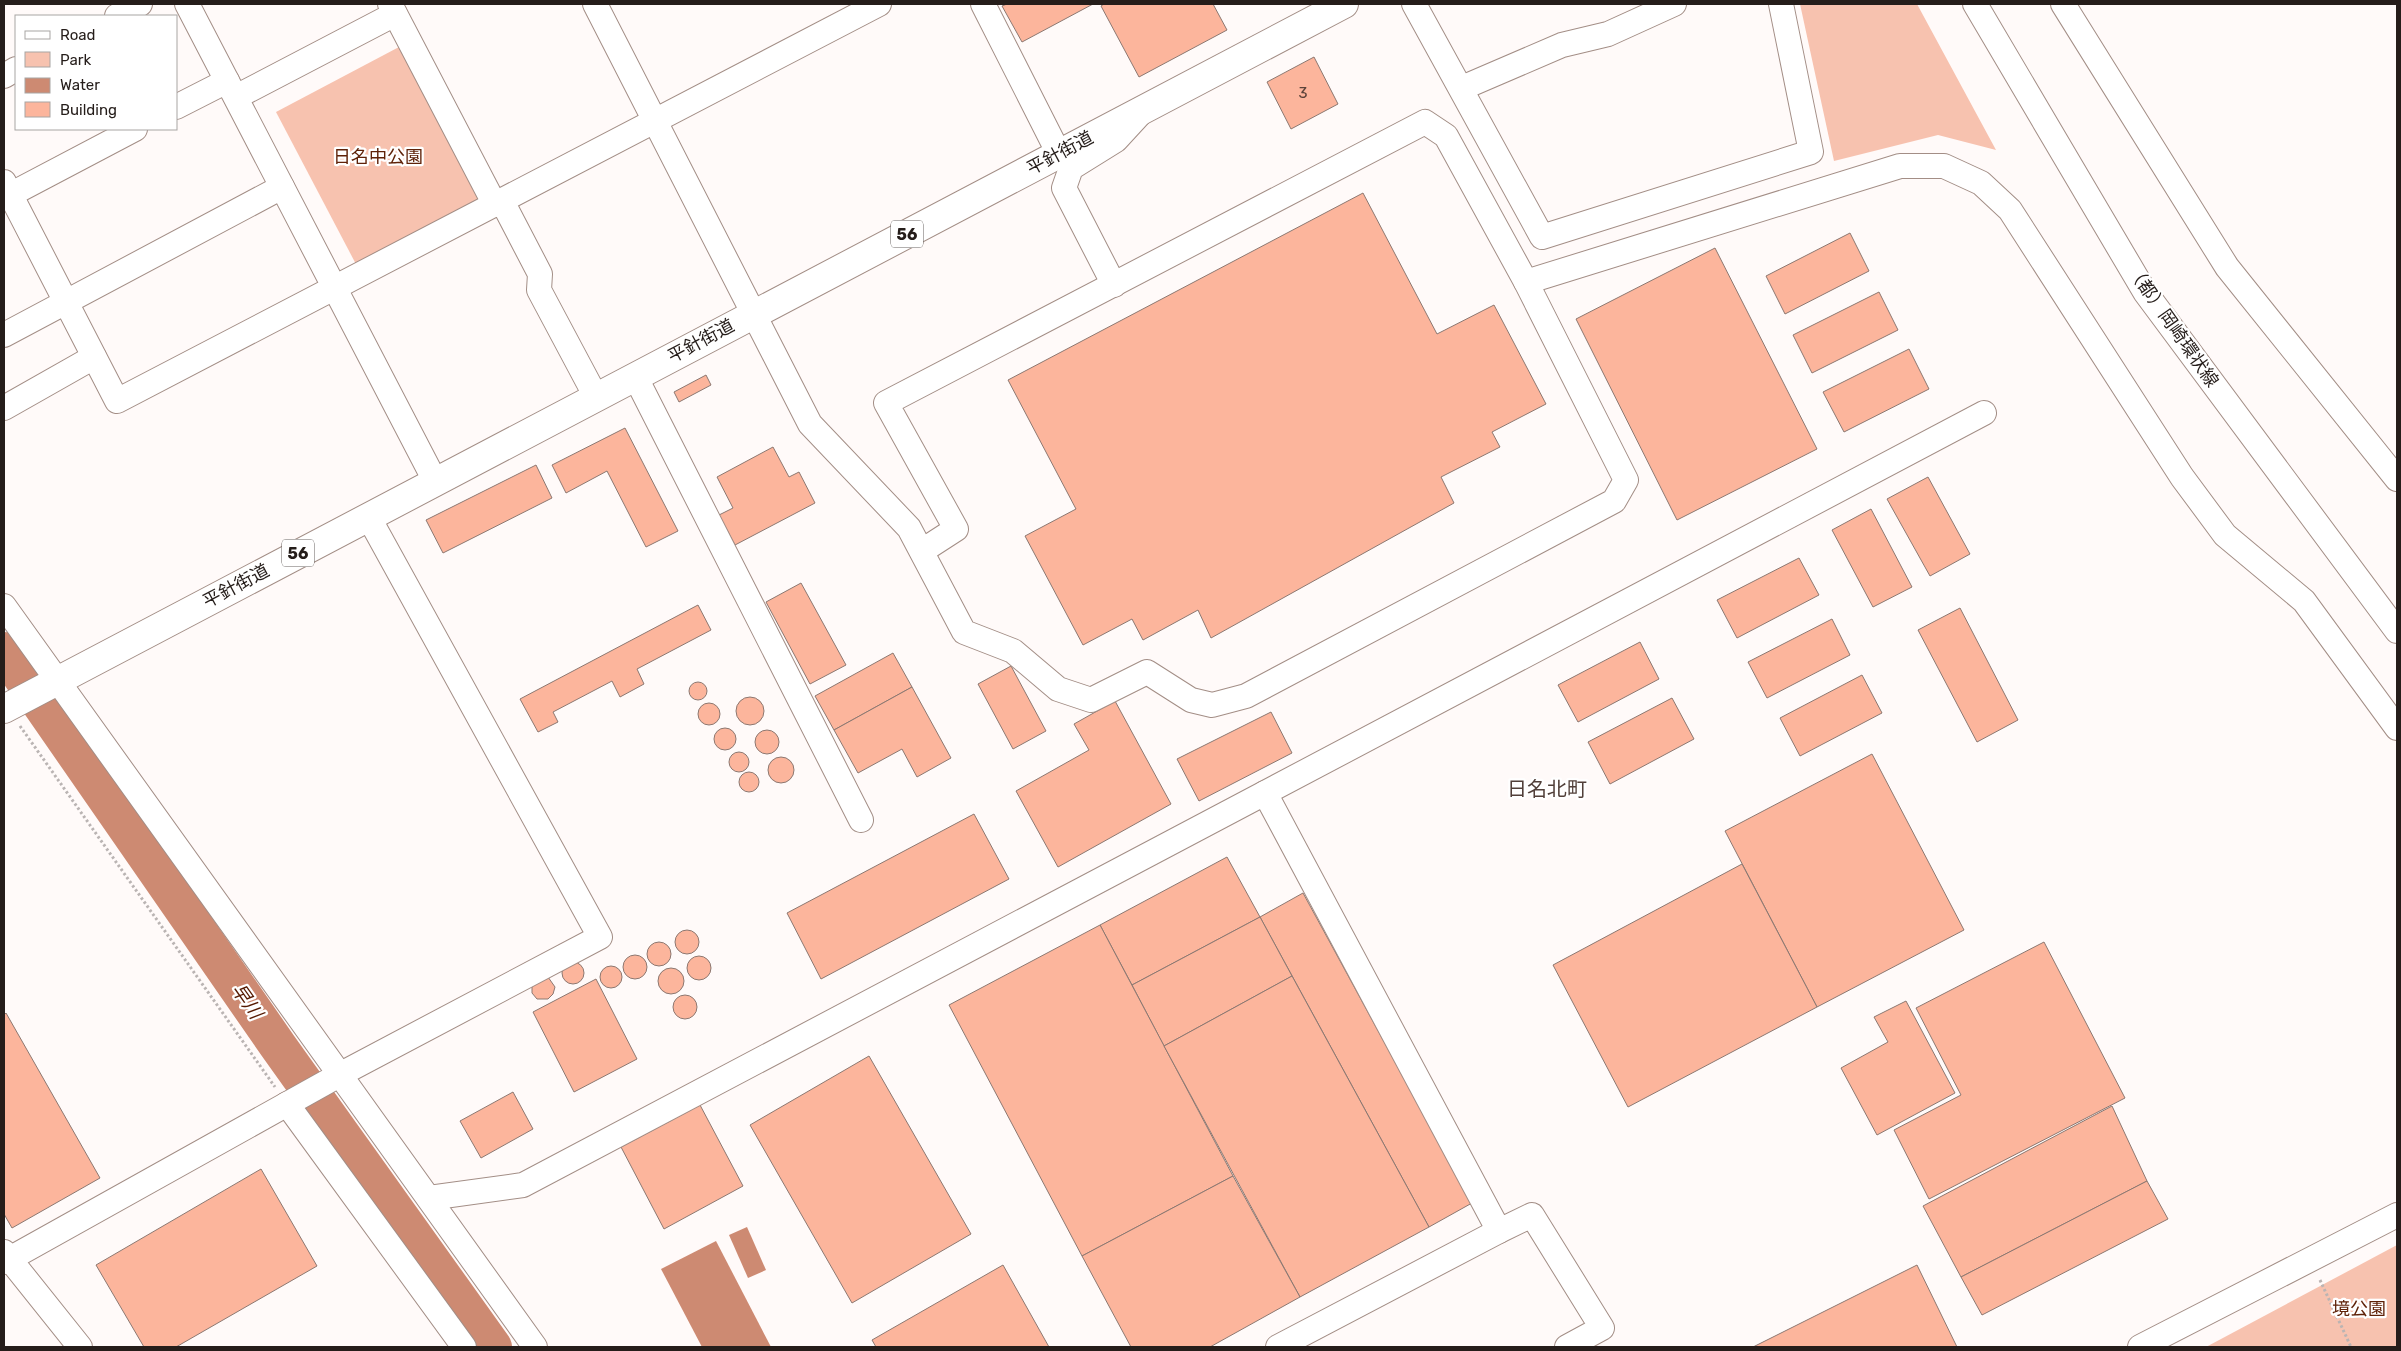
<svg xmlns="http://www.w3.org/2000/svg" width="2401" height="1351" font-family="Rubik,'Noto Sans JP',sans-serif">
<rect width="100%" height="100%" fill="#fffaf9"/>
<!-- green -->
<g fill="#f7c2af">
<path d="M1800,4H1917L1996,150L1938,135L1834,161Z"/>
<path d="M399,47L480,203L358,268L276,112Z"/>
<path d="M2397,1245V1347H2206Z"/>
</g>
<!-- water -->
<g fill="#cd8a72">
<path d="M747,1227L766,1270L748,1278L729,1235Z"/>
<path d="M716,1241L771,1347H702L661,1269Z"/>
</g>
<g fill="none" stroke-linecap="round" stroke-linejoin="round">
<!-- river -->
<path stroke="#cd8a72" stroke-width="38" d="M4,651L278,1046L493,1347"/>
</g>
<!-- building -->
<g fill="#fcb59c" stroke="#8c7871">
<path d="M1007,4H1093L1022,42L1002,6Z"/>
<path d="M1104,4H1213L1227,30L1139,77L1101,6Z"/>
<path d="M1314,57L1338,104L1291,129L1267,82Z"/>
<path d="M1363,193L1437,334L1494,305L1546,404L1492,432L1500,447L1441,477L1454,503L1211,638L1198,610L1143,640L1132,619L1083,645L1025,536L1076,509L1008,380Z"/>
<path d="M1850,233L1869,271L1785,314L1766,276Z"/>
<path d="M1715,248L1817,449L1677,520L1576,319Z"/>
<path d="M1879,292L1898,330L1812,373L1793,335Z"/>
<path d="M1909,349L1929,389L1844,432L1823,392Z"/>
<path d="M706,375L711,385L679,402L674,392Z"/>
<path d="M625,428L678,531L646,547L607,471L566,493L552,465Z"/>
<path d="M773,447L789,477L799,472L815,503L735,545L719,515L733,508L717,477Z"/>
<path d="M536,465L552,498L443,553L426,520Z"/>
<path d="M1928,477L1970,554L1930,576L1887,499Z"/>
<path d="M1871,509L1912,587L1873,607L1832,530Z"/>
<path d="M1799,558L1819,595L1737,638L1717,600Z"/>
<path d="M801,583L846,665L810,684L766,602Z"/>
<path d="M698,605L711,630L637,669L644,684L620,697L612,681L553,712L558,722L538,732L520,699Z"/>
<path d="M1960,608L2018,720L1977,742L1918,630Z"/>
<path d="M1832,619L1850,655L1767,698L1748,662Z"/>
<path d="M1640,642L1659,679L1578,722L1558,685Z"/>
<path d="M893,653L912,687L834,730L815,696Z"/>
<path d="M1011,666L1046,731L1013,749L978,684Z"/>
<path d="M1862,675L1882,713L1800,756L1780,718Z"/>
<circle cx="698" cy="691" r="9"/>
<path d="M912,687L951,758L917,777L902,749L858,773L834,730Z"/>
<circle cx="750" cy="711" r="14"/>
<path d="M1672,698L1694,739L1610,784L1588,742Z"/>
<path d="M1115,701L1171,804L1058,867L1016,791L1089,750L1074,724Z"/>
<circle cx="709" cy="714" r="11"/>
<path d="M1271,712L1292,753L1199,801L1177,759Z"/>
<circle cx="725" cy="739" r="11"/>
<circle cx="767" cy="742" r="12"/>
<circle cx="739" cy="762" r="10"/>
<path d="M1872,754L1964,930L1817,1007L1725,831Z"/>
<circle cx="781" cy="770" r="13"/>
<circle cx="749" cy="782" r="10"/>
<path d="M974,814L1009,879L821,979L787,913Z"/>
<path d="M1227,857L1260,917L1132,985L1100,925Z"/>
<path d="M1742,864L1817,1007L1628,1107L1553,965Z"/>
<path d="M1303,893L1472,1203L1429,1227L1260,917Z"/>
<path d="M1260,917L1292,976L1164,1046L1132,985Z"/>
<path d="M1100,925L1233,1176L1082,1256L949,1005Z"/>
<circle cx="687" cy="942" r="12"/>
<circle cx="659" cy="954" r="12"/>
<path d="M2044,942L2125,1098L1929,1199L1894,1130L1961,1095L1916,1008Z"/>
<circle cx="635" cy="967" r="12"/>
<circle cx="699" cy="968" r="12"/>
<circle cx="573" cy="973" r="11"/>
<circle cx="611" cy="977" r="11"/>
<circle cx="671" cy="981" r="13"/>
<path d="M1292,976L1429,1227L1300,1297L1164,1046Z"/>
<path d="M548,977L555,987L553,994L548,999H537L532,993V985Z"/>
<path d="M596,979L637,1059L574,1092L533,1012Z"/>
<circle cx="685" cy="1007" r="12"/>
<path d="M1906,1001L1955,1093L1877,1135L1841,1068L1888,1042L1874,1017Z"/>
<path d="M6,1013L100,1178L12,1228L4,1214V1015Z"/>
<path d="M869,1056L971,1234L852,1303L750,1125Z"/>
<path d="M513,1092L533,1129L481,1158L460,1121Z"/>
<path d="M700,1105L743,1186L664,1229L621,1147Z"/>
<path d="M2112,1106L2147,1181L1961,1277L1923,1206Z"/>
<path d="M261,1169L317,1266L176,1347H144L96,1265Z"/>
<path d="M1233,1176L1300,1297L1210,1347H1131L1082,1256Z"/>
<path d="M2147,1181L2168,1219L1982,1315L1961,1277Z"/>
<path d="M1003,1265L1049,1347H876L872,1340Z"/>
<path d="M1917,1265L1957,1347H1753Z"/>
</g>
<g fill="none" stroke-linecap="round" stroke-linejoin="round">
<defs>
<g id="minor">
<path d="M187,4L435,481"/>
<path d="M390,4L495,205"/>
<path d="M595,4L810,424L909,528L964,632L1013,651L1058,689L1091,700L1147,672L1191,700L1212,705L1246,696L1614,501L1626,480L1526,282"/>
<path d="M983,4L1059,154"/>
<path d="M1414,4L1542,237L1811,152L1781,4"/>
<path d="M1975,4L2145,292L2397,631"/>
<path d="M2063,4L2227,267L2397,479"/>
<path d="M117,16L140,4"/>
<path d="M4,76L16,69"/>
<path d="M1462,88L1562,45L1608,34L1674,4"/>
<path d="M236,97L395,14"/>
<path d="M176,107L227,81"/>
<path d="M4,182L117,401L879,4"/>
<path d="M4,198L135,129"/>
<path d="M502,201L540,274L539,290L596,397"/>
<path d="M1114,285L1064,188L1071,168L1116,140L1139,115"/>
<path d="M4,335L282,187"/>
<path d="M635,376L861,820"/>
<path d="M4,408L94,357"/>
<path d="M922,551L956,529L886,403L1425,122L1446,136L1526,282L1900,166H1944L1981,183L2010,210L2182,477L2225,535L2304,601L2397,728"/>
<path d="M4,606L535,1347"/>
<path d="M1265,793L1499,1231L1532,1215L1602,1328L1567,1347"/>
<path d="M287,1104L464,1347"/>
<path d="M429,1198L523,1185L1984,413"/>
<path d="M4,1252L80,1347"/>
<path d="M4,1262L341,1074L600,937L368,516"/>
<path d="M1278,1347L1499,1231"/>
<path d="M2140,1347L2397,1215"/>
</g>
<path id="major" d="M4,709L1344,4"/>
</defs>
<!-- minor casing -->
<use href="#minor" stroke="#a38e86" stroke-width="26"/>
<!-- major casing -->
<use href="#major" stroke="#a38e86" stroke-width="30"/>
<!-- path -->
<g stroke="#bab4b3" stroke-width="3" stroke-dasharray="2.5 2.5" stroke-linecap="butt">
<path d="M20,726L275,1087"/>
<path d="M2320,1280L2351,1347"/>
</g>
<!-- minor -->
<use href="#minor" stroke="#fff" stroke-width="24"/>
<!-- major -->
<use href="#major" stroke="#fff" stroke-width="28"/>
</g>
<g text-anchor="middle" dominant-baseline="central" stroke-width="4.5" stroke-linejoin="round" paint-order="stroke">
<!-- number labels -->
<g font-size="15" fill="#5b433a">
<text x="1303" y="93">3</text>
</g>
<!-- shield labels -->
<g fill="#fff" stroke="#66615f" stroke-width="1">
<rect x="891" y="220.5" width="32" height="27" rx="4"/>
<rect x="282" y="539.5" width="32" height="27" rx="4"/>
</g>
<g font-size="16" font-weight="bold" fill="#251d1a">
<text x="907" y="234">56</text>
<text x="298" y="553">56</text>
</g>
<!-- street labels -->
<g font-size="18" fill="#251d1a" stroke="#fff">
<text transform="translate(1060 153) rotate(-28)">平針街道</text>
<text transform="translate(2173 326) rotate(55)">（都）岡崎環状線</text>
<text transform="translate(701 341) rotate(-28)">平針街道</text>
<text transform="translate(236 586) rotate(-28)">平針街道</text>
</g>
<!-- park labels -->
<g font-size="18" fill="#5f2208" stroke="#fff">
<text x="378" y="157">日名中公園</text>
<text x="2359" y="1309">境公園</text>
</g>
<!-- water labels -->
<g font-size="19" font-style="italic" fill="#551900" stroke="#fff">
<text transform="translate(247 1001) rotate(55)">早川</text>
</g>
<!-- quarter labels -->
<g font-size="20" fill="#513f39" stroke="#fff">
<text x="1547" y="789">日名北町</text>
</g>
</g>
<!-- border -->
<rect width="2401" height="1351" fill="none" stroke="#251d1a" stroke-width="10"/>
<!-- legend -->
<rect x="15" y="15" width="162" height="115" fill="#ffffff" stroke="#a8a5a3"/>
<rect x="25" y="31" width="25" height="8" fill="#ffffff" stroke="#a8a5a3"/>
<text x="60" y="40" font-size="15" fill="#251d1a">Road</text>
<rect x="25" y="52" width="25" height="15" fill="#f7c2af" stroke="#a8a5a3"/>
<text x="60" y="65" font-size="15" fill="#251d1a">Park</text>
<rect x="25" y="78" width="25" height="15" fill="#cd8a72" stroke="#a8a5a3"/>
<text x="60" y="90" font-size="15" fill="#251d1a">Water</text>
<rect x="25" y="102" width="25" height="15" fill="#fcb59c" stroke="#a8a5a3"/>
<text x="60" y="115" font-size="15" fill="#251d1a">Building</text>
</svg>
